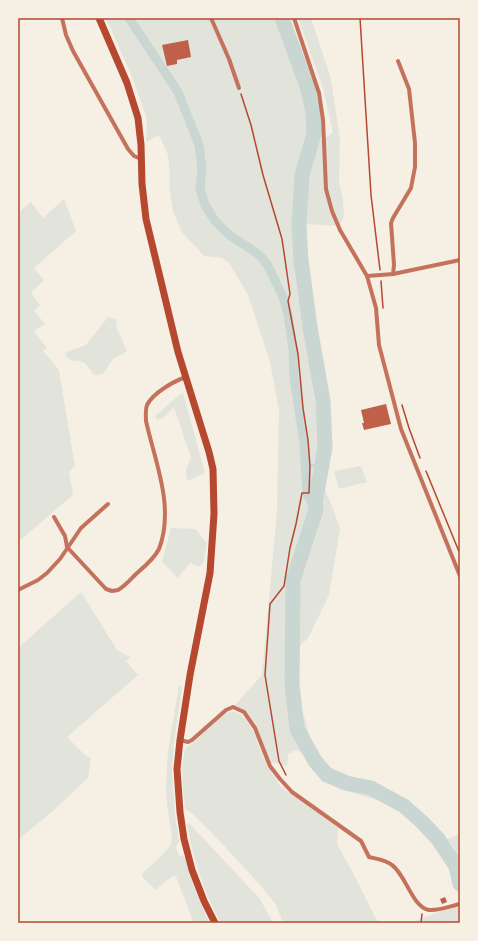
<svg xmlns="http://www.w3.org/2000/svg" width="478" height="941" font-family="'Archivo Narrow',sans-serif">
<rect width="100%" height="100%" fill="#f6efe4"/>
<!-- green -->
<g fill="#e2e4dc">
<path d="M106,18H274L303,90L318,142L333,133L323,88L298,18H311L331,79L340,140L339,181L343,201L344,215L340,226L303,224L305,313L325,490L332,506L340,529L329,595L308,638L295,651V685L317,761L374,787L386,803L340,789L310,766L304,755L296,750L288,754L287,766L270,762C262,741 256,717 235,705L262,675L277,511L279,411L270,362L248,295L229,263L222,258L204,256L182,232L173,212L169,186L170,177L168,155L159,135L146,142L147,119L132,77Z"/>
<path d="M64,199L76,231L34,268L44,280L31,293L40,305L34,311L45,324L34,331L47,348L43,351L59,370L75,466L69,472L73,495L18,542V213L31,202L43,218Z"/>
<path d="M108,317L116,319L117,329L127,351L113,359L103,374L94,375C86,364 85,360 71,361L65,355L67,352L86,345Z"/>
<path d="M183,393L205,473L187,481L186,469L191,458L175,410L173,408L163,418L157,420L155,416L177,397Z"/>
<path d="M361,466L367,482L339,489L334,471Z"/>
<path d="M171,528L195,529L207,543L203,563L199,567L190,563L178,578L162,562Z"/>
<path d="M81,592L117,650L130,657L126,661L138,675L67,737L86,756L91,758L88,778L55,809L18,840V648Z"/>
<path d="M179,685L182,687L174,743L172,772L175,814L179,841L176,847L179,856H182L185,858C191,881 199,902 210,923H194L177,879L174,875L155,890L141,875L165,852L171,844L172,835L167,806L166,784L168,752Z"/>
<path d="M232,711C235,712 239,713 241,715C253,724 256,741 262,753C267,764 273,775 280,786L338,828L337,844L354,875L376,919L381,923H283L276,905L262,887L228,850L193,814L185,809L183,791L182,766L185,749C201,738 214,718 232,711Z"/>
<path d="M189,823L260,899L273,923H221C204,894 193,858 187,825Z"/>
<path d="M460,834V861L451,843L447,839Z"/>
<path d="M460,907V923H411L444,910Z"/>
</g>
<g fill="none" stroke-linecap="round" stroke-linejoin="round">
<!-- stream -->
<path stroke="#c9d6d2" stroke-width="2.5" d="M306,467L321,464"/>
<!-- canal -->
<path stroke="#c9d6d2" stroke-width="9" d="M129,18L178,92L199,145L202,168L200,188L205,205L215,221L229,235L254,251L262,258L268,266L283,297L288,314L293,349L294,378L304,443L307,494L310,500L315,504"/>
<!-- river -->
<path stroke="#c9d6d2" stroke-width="15" d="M282,18L308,89L313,113L314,134L302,175L299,224L301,260L310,327L323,401L325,447L315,504L316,510L293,580L292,684L297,729L315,761L327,775L346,783L371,788L404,806L422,822L438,839L456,866L460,884"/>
</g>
<!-- building -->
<g fill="#bf614a">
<path d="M188,40L191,57L177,60V64L167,66L162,45Z"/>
<path d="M386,404L391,424L364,430L362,423H364L361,410Z"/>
<path d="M445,897L447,902L442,904L440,899Z"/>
</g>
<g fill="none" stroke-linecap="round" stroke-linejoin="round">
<!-- path -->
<g stroke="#b5482f" stroke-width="1.5">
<path d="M360,18L371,195L380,270"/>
<path d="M241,94L251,125L263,175L282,239L290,294L288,301L298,354L303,408L308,440L310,466L309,493H302L296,524L290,548L284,586L270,604L265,675L279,761L286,775"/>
<path d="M381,281L383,308"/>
<path d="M402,405L409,428L420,458"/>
<path d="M426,471L460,554"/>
<path d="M421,923L422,914"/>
</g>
<!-- minor -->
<g stroke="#c5725c" stroke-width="4">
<path d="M62,18L66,35L73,51L128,149L134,156L141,159"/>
<path d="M211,18L229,59L239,88"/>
<path d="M294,18L319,93L323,120L326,189L332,211L340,230L367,276L376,308L379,345L401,429L460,576"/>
<path d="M393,274L394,265L391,223L393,218L411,188L415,167V143L409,89L398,61"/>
<path d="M367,276L393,274L460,260"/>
<path d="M54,517L65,536L67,547L106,589L112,591L118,590C125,586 130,580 136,574C144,567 154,559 159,549C175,507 155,462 146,421C146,416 145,410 147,405C153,393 174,381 186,377"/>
<path d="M18,590L38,580L47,573L60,559L81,528L108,504"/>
<path d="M180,740L188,742L192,740L226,710L233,707L244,712L255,728L270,766L280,779L292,792L361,841L369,857C377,859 386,860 392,865C406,875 412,907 429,910C438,911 451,906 460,904"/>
</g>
<!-- secondary -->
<path stroke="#b5482f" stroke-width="7" d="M99,18L127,83L138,118L141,145L142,184L146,219L178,352L209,452L213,469L214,514L210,573L190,675L180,740L177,769L180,812L184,839L192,870L204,901L215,923"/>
</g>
<!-- border -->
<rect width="478" height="941" fill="none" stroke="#f6efe4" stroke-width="38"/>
<rect x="19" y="19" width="440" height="903" fill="none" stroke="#b5482f" stroke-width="1.5"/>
</svg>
